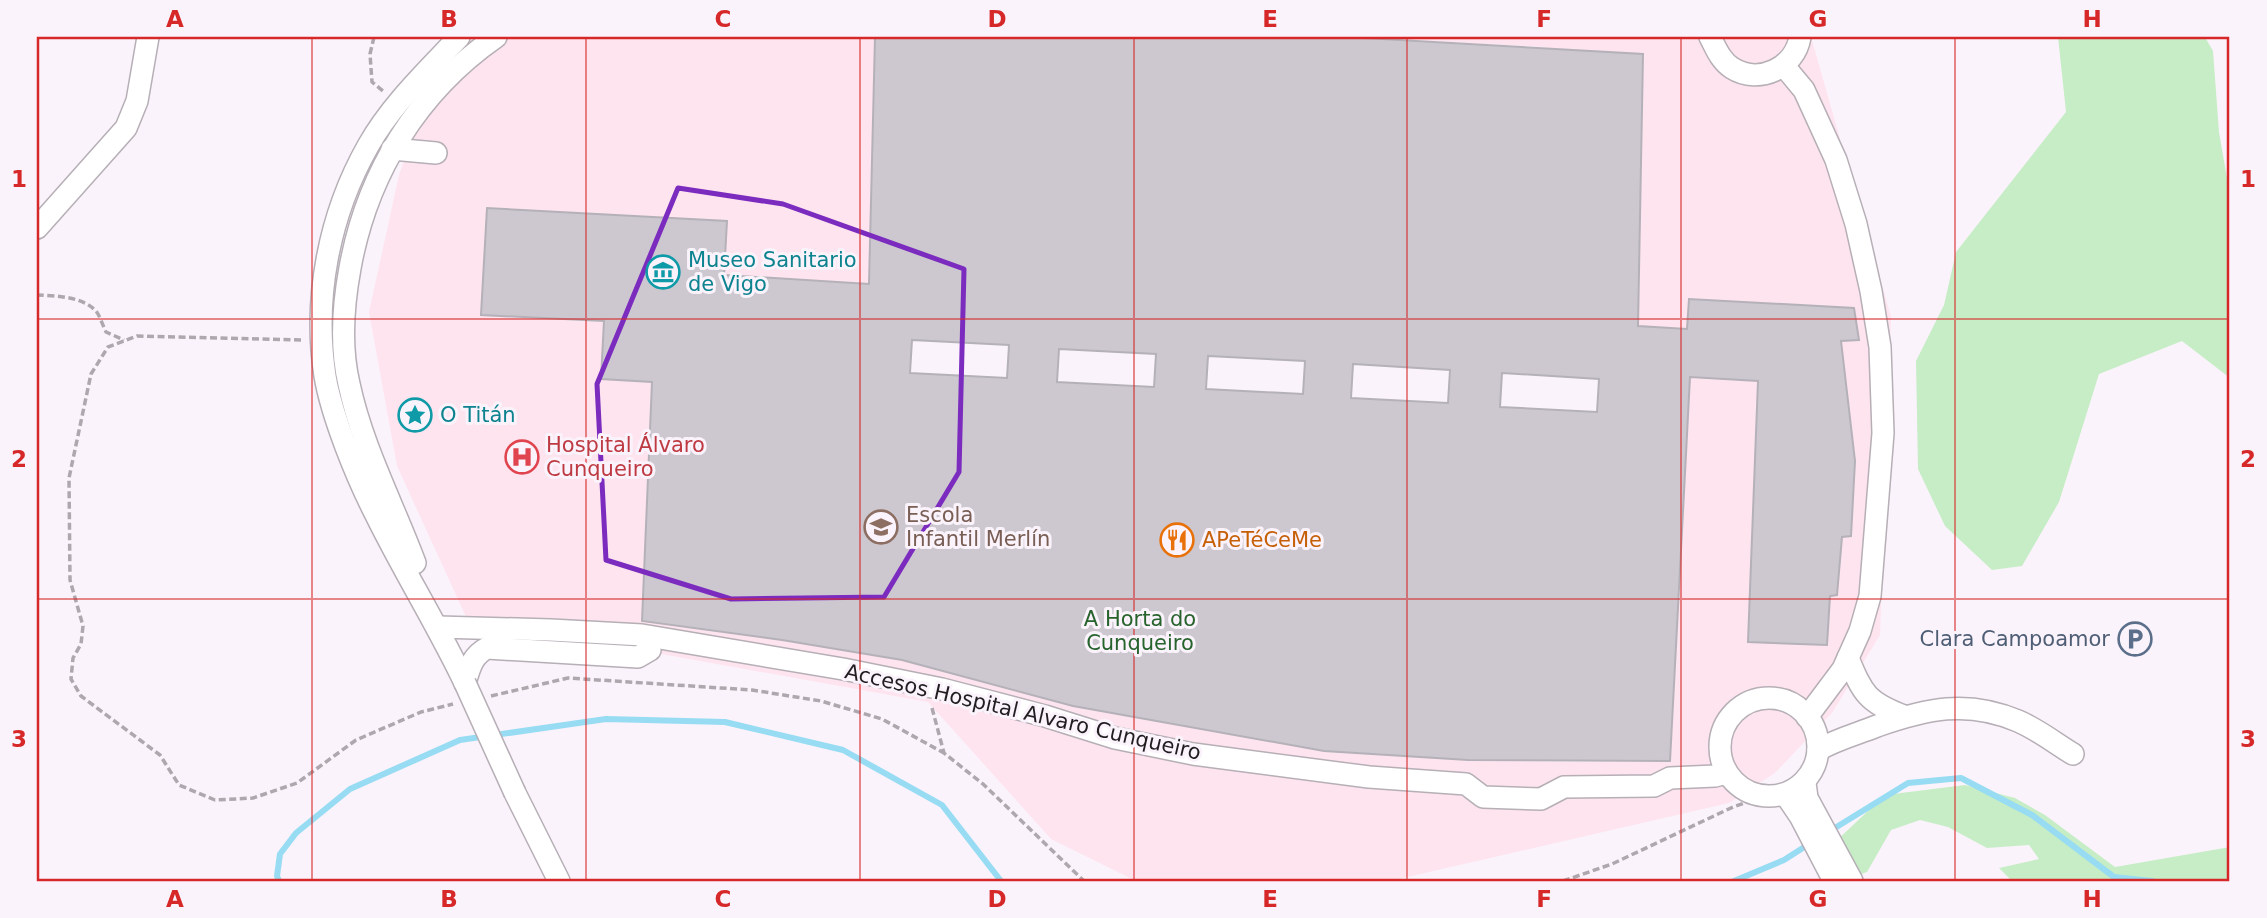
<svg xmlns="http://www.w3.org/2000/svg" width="2267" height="918" font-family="'DejaVu Sans',sans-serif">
<rect width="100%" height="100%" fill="#fbf3fb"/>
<!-- education -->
<path fill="#fee4ee" d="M446,37H875L870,264L877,284L724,275L727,221L487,208L481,315L604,321L601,379L652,382L782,640L902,660L1073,706L1324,751L1468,760L1571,762L1670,761L1690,377L1758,381L1748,642L1830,596L1837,594L1842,537L1851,536L1855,461L1841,341L1859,339L1854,308L1690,299L1687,329L1610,324L1639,306L1643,55L1541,147L1545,47L1346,37H1811L1891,317L1880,635L1832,713L1775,773L1729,803L1390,881H1136L1051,839L928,702L467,619L397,466L369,312L399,175Z"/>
<!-- green -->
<g fill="#c6edc6">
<path d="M2058,37H2205L2213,51L2219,132L2230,196V378L2182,341L2099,374L2059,502L2022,566L1992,570L1945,526L1918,469L1916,361L1944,305L1956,252L2066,112Z"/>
<path d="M1965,785L2015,798L2045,815L2115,867L2230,847V881H2012L1999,868L2039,859L2029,845L1987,848L1948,827L1920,820L1891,830L1867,872L1853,877L1835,842L1885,795Z"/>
</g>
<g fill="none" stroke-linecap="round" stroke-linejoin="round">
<!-- stream -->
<g stroke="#97dcf2" stroke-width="6">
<path d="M1830,831L1908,783L1961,778L2032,815L2114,877L2152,881"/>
<path d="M279,881L277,876L280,854L296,833L350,789L460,740L606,719L725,722L843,750L942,805L1001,881"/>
<path d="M1734,881L1784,860L1809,844"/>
</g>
</g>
<!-- building -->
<path fill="#cdc8d0" stroke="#b5b1b9" stroke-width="2" fill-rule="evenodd" d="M875,37H1346L1643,54L1638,326L1687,329L1689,299L1854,308L1859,340L1841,341L1855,461L1851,536L1842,537L1837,595L1830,596L1827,645L1748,642L1758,381L1690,377L1670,761L1468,760L1324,751L1073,706L902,660L782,640L642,621L652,382L601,379L604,321L481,315L487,208L727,221L724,275L869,284ZM912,340L1009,345L1007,378L910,373ZM1059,349L1156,354L1154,387L1057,382ZM1208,356L1305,361L1303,394L1206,389ZM1353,364L1450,370L1448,403L1351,398ZM1502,373L1599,379L1597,412L1500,407Z"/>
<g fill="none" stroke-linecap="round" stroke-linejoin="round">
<defs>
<g id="minor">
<path d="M459,37C427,71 391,105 368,146C329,215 313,298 325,376C332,417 357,478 376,515C404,572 438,626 465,683"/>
<path d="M1710,37C1716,48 1720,60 1732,68C1759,85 1795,68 1800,37"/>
<path d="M1784,66L1804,90L1836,160L1856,224L1871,291L1880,347L1883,433L1870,596L1860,631L1843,669L1807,717"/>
<path d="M392,149L436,153"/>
<path d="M37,228L126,128L137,101L148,37"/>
<path d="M415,563C393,504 362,446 349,384C340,346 343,306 350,268C367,174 417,92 496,37"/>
<path d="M438,627L551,630L642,635L843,669L942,689L1045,716L1115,738L1193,754L1369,777L1466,784L1483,797L1541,799L1564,787L1654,786L1670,778L1715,776L1726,773"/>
<path d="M1848,658C1863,694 1867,702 1904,716"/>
<path d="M465,683C470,667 472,656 487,648L638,657L650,650"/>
<circle cx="1769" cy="747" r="49"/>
<path d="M1818,750C1837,739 1857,734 1877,726C1926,709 1967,699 2018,721C2037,729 2055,743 2073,754"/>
<path d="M1805,783L1807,798L1852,881"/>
<path d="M515,793L559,881"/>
<path d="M1785,794L1800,816L1834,881"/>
</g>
</defs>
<!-- minor casing -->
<use href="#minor" stroke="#b6afb6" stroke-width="24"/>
<!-- path -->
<g stroke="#aea8ae" stroke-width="3.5" stroke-dasharray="7 3.5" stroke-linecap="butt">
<path d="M374,37L370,54L372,82L383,91"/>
<path d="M37,295C55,296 82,296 96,311C100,316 103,326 106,332L124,340"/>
<path d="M301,340L137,336L108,347L91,374L69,478L70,580L83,626L81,644L73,658L71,679L81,696L160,755L179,785L215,800L253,798L297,783L356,740L421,712L453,704"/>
<path d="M491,696L568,678L752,690L821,701L882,719L944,753"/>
<path d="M932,708L944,753L983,784L1084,881"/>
<path d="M1563,881L1612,864L1733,807L1764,796"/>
</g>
<!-- minor -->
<use href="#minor" stroke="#fff" stroke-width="21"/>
<defs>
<path id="minor-bridge" d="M465,683L515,793"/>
</defs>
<!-- minor-bridge casing -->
<use href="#minor-bridge" stroke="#b6afb6" stroke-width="24" stroke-linecap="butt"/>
<!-- minor-bridge -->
<use href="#minor-bridge" stroke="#fff" stroke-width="21"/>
</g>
<!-- marked area -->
<path fill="none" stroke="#7b2cbf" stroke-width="5" stroke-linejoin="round" d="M678,188L783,204L964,269L959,472L884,597L731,599L606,560L597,384Z"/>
<!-- grid -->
<path fill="none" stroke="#d62828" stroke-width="2" stroke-opacity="0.55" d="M312,37V881M586,37V881M860,37V881M1134,37V881M1407,37V881M1681,37V881M1955,37V881M37,319H2230M37,599H2230"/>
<!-- icons -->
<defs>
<symbol id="museum-ring" viewBox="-11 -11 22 22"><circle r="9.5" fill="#fbf3fb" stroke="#0f9aa8" stroke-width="1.5"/><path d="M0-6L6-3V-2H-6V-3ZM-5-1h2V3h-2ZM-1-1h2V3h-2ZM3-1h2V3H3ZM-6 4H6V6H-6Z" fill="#0f9aa8"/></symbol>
<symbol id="sight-ring" viewBox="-11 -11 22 22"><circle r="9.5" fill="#fbf3fb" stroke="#0f9aa8" stroke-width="1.5"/><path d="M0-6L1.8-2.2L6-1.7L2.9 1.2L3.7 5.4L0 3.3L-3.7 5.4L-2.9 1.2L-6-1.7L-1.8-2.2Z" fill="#0f9aa8"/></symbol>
<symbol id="hospital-ring" viewBox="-11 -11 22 22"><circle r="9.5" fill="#fbf3fb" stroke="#e0444e" stroke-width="1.5"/><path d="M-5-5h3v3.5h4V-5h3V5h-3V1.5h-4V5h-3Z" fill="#e0444e"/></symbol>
<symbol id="school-ring" viewBox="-11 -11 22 22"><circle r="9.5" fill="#fbf3fb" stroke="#8d6e63" stroke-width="1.5"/><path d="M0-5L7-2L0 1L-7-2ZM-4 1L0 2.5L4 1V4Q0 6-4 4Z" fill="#8d6e63"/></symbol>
<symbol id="restaurant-ring" viewBox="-11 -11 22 22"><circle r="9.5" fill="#fbf3fb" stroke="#e8710a" stroke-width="1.5"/><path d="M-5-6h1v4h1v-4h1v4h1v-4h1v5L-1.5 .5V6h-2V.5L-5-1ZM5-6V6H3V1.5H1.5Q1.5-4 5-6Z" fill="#e8710a"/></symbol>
<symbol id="parking-ring" viewBox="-11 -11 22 22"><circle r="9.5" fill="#fbf3fb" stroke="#5c6f8a" stroke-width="1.5"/><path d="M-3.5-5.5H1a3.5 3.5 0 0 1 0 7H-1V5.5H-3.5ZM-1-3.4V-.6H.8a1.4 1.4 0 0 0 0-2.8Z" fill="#5c6f8a"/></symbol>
</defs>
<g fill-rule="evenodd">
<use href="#museum-ring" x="644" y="253" width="38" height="38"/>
<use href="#sight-ring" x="396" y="396" width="38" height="38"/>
<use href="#hospital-ring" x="503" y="438" width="38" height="38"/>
<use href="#school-ring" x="862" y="508" width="38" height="38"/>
<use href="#restaurant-ring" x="1158" y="521" width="38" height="38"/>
<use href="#parking-ring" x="2116" y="620" width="38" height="38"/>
</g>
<g text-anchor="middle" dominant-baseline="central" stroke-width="6" stroke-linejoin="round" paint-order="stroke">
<!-- culture labels -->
<g font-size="21" fill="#0d838f" stroke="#fbf3fb" text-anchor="start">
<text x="688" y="260">Museo Sanitario<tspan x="688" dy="24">de Vigo</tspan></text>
<text x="440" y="415">O Titán</text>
</g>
<!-- health labels -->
<g font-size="21" fill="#be3a42" stroke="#fbf3fb" text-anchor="start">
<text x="546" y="445">Hospital Álvaro<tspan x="546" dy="24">Cunqueiro</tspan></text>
</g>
<!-- education labels -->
<g font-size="21" fill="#785e54" stroke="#fbf3fb" text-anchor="start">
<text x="906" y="515">Escola<tspan x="906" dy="24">Infantil Merlín</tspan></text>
</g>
<!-- food labels -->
<g font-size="21" fill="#c56008" stroke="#fbf3fb" text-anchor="start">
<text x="1202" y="540">APeTéCeMe</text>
</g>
<!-- park labels -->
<g font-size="21" fill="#27632d" stroke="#fbf3fb">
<text x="1140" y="619">A Horta do<tspan x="1140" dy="24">Cunqueiro</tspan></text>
</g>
<!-- service labels -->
<g font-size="21" fill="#4e5e75" stroke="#fbf3fb" text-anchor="end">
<text x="2110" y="639">Clara Campoamor</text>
</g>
<!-- street labels -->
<g font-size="21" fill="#201d20" stroke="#fbf3fb">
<text transform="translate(1023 712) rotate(13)">Accesos Hospital Alvaro Cunqueiro</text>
</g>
</g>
<!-- border -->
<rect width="2267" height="918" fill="none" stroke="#fbf3fb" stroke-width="77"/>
<rect x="38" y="38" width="2190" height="842" fill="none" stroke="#d62828" stroke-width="2.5"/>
<g font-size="23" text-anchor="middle" font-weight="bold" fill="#d62828">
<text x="175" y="27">A</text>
<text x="449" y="27">B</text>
<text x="723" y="27">C</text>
<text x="997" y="27">D</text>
<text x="1270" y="27">E</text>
<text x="1544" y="27">F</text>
<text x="1818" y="27">G</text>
<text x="2092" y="27">H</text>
<text x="19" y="187">1</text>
<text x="2248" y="187">1</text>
<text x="19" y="467">2</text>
<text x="2248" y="467">2</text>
<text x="19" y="747">3</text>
<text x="2248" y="747">3</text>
<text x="175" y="907">A</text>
<text x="449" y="907">B</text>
<text x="723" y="907">C</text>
<text x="997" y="907">D</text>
<text x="1270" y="907">E</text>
<text x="1544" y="907">F</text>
<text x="1818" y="907">G</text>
<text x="2092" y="907">H</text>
</g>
</svg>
